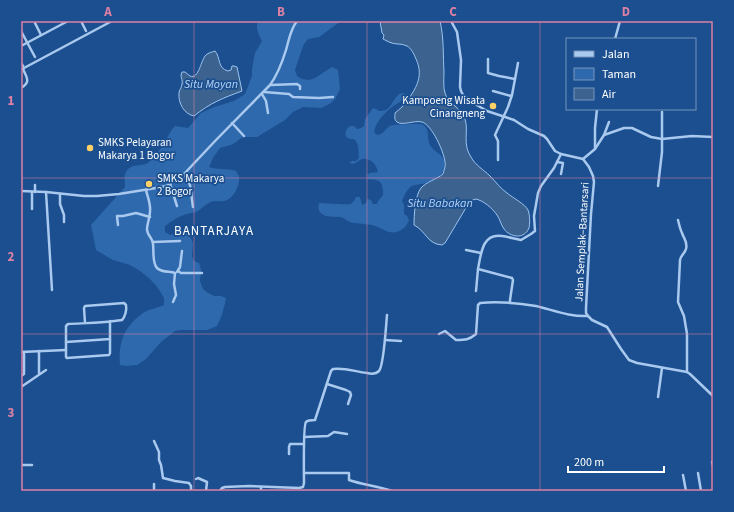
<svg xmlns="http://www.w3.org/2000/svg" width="734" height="512" font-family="'Source Sans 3',sans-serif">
<rect width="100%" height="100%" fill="#1b4f8f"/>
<!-- green -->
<g fill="#2e69ad">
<path d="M258,21H341L319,37L308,39L304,44L302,49L295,70L297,76L302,79L309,80L315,78L332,67L338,70L340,89L335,99L331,103L321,108L303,107L293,112L285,120L257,137H246L241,138L236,142L231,145L220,148L213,158L209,167C218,170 227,168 236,171C237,172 238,175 239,177C240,186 233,200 224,201C218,202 214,200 209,203C204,205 201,210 196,212C193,213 190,213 187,214C179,216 172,221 165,226V232L170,235L183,232L189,233L193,244L192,256L194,261L199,263L201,269L200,281L203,289L208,293L214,296H221L226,298L225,303L222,315L217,326L207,330H181L175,331L161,342L146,359L137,365L126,366L120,365C118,343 124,326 143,313C149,309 157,308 164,305V298L158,288L150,279L140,271L130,265L113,260L96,250L91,225L125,187C125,181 123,173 128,169C134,163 144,167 149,162C155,156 161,149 165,142C169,135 170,131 175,126L188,128L201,113L214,107L234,101L245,94L252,76V69L255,53L262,41C259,35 255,28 258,21Z"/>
<path d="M402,93L406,94C403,101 398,103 392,107C384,113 376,122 374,132L377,135C384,134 385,129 390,126C393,124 416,124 421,124C431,128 426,137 430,145C433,151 440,153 443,158C445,161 444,164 444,167C443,175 437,178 430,181C427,182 424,184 421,184C418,185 415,184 412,186C407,189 404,196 402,201L404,205V214L407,216L409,220C407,226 402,231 396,232C388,234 382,228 375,226C370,224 360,224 354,223C349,223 345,218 340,217C334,216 327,218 322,214C318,211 318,208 319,203C330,203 340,205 351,204L354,201L356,197H360L362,205L366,203L367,199L371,200L373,204H377L378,201L383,195C383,189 383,181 376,180C373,179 371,180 368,179L367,175L370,173L378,172C377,165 370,157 362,159C359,160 356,163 353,164L349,163L352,161H356L359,158C358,151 360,145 354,139H350L346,137C345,132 346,129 350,126H354L357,129L361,128L364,126L365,119L373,108L376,109L379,111C393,112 392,96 402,93Z"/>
</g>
<!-- water -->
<g fill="#3c6290" stroke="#9cc4f0">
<path d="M380,21H440C444,38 443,55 444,72C444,79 443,87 445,93C448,104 462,108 465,119C469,131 462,144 471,157C475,165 484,170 490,176C496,182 501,189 507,193C513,198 525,204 528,210C530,215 530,224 529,228C524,240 510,237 504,229C501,225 500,219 497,215C492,208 484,201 476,199L470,201L445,243L442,245C427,244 426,231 414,225C414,216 415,195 421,188C426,182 437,179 443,174C444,170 446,166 445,162C444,152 432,125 422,122C415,120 402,126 397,122C394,120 395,117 395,113C397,111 400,109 402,107C414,92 425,78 416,59C414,54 411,48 407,46C402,43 394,45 389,42C387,41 385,40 383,39L384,35L382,33Z"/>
<path d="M215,51C221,58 217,68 228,71L231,70L232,66H234L237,67L242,91C223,98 210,103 194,116C184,114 178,103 179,93C179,90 182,87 182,84C183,81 181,78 181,75L182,72H185C187,73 188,75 190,76C199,80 201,59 206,55C208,53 212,52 215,51Z"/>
</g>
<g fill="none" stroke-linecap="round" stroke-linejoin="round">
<!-- street -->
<g stroke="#a9c9ee" stroke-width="2.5">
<path d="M81,21L86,31"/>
<path d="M451,21L457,32L461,60L460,87L461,91L463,95L475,104L487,111L514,120L528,129L544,136L547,139L555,151L561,154L583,159L589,167L593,176L594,182L591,214L586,308V313L588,316L592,320L607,327L621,349L629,360L637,363L687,372L690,374L713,396"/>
<path d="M35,23L41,35"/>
<path d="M21,31L35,57"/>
<path d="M615,39L620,21"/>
<path d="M21,46L68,21"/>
<path d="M488,59V73L499,76L515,79"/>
<path d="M21,63L23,66"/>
<path d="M271,85L297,84L300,86V89"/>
<path d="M21,88C31,82 27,78 23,69L24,68L112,21"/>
<path d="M493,91L511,96"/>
<path d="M264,92L289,94L293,97L319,98L333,97"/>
<path d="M262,94L266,101L268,113"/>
<path d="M232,123L244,136"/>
<path d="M604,135L609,122"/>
<path d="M595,148V128L597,109"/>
<path d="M583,159L595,149L604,135L624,128H632L651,137L662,139L692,136L713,137"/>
<path d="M498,160V141L495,135L508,107L512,95L518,63"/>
<path d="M557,162L563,163L561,174"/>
<path d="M184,174L190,185L193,207"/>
<path d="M170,184L177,206"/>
<path d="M658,186L662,152V112"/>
<path d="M146,190C147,195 150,202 150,208C151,216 147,222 147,230C148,237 153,238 153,244C154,251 152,263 157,268C162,273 170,271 175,273L174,284L176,295L173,302"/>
<path d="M21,191L46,192L84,196H97L119,194L156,188L166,186L170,184L184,174L216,140L270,85C278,74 282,63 286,50C289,40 290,30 297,21"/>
<path d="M32,192V209"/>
<path d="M35,192V185"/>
<path d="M46,192L52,290"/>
<path d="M60,194V204L64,215V222"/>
<path d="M678,220C679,224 680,229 682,233C684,239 688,242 686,249C685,253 681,255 680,260L678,302L684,316L687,334V372"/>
<path d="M118,225L117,216H123L136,213L150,217"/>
<path d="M153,242L180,241"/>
<path d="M466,250L481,253"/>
<path d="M178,271L181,273H202"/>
<path d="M177,272L180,267L182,251"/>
<path d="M476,291L478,269"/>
<path d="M510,303V300L513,280L512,278L478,269C481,254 482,233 502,236C509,237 515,239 521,240L531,234L535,231L534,216L538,193L541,186L554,168L561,154"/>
<path d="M85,323L84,308L85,306L124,303L126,305C127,310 125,317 122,320C104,323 86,323 68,324L66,326V357L67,358L109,355L110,353V321"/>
<path d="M439,334L445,331L456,340C465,340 469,340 476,334L478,305L480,303C499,301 518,303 536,306C553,310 570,317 588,316"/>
<path d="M385,340L401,341"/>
<path d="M66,342L110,339"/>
<path d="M21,352L66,350"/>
<path d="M39,373V351"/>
<path d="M21,376L24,374V352"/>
<path d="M327,384L346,390L350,392L351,395L348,404"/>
<path d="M21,387L46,370"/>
<path d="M658,397L662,368"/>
<path d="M304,437L328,436L334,432L347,434"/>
<path d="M154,441L159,452V460L161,465L163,478L175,481L189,483L191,486V491"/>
<path d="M289,454V447L290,444H304"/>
<path d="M712,462L713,466"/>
<path d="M21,465H32"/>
<path d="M304,473H349V480C363,485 378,486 392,491"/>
<path d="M698,473L701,491"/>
<path d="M683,475L686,491"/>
<path d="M196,479L198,478L207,482L206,491"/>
<path d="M154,484V491"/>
<path d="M220,491L222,488L225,487L249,486L299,488L303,487L304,483C304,474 303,425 306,422C308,420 312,420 315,420L331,371L333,369C344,367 356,372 367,373C371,374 376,374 379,371C384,365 386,325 387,315"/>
<path d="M261,491V487"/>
</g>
</g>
<!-- grid -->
<path fill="none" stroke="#dd80a5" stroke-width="1" stroke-opacity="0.55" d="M194,21V491M367,21V491M540,21V491M21,178H713M21,334H713"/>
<!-- markers -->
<g fill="#ffd166" stroke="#1b4f8f" stroke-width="1.5">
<circle cx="493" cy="106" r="4"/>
<circle cx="90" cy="148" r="4"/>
<circle cx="149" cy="184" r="4"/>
</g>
<g text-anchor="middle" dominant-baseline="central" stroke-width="3.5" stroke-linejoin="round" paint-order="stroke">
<!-- poi labels -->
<g font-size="11" fill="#fff" stroke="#1b4f8f" text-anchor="start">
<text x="485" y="100" text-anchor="end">Kampoeng Wisata<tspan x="485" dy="13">Cinangneng</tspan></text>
<text x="98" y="142">SMKS Pelayaran<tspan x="98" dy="13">Makarya 1 Bogor</tspan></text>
<text x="157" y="178">SMKS Makarya<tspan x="157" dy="13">2 Bogor</tspan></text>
</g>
<!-- street labels -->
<g font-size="11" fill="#fff" stroke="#1b4f8f">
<text transform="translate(582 242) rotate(-87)">Jalan Semplak–Bantarsari</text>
</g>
<!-- water labels -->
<g font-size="12" font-style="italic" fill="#b5d3f5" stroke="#1b4f8f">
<text x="211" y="84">Situ Moyan</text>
<text x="440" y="203">Situ Babakan</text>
</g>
<!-- quarter labels -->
<g font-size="13" letter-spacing="1" fill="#fff" stroke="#1b4f8f">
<text x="214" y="231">BANTARJAYA</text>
</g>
</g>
<!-- border -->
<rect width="734" height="512" fill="none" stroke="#1b4f8f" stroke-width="44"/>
<!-- legend -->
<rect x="566" y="38" width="130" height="72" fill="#1b4f8f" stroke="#7695bc"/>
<rect x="574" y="51" width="20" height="6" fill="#a9c9ee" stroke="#7695bc"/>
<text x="602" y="58" font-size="12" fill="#ffffff">Jalan</text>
<rect x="574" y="68" width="20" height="12" fill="#2e69ad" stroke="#7695bc"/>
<text x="602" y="78" font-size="12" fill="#ffffff">Taman</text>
<rect x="574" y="88" width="20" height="12" fill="#3c6290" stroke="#7695bc"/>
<text x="602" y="98" font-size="12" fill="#ffffff">Air</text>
<!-- scale -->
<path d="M568 466v6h96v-6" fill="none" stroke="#ffffff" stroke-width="2"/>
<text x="574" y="466" font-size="12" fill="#ffffff" stroke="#1b4f8f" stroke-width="3" paint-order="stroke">200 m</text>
<rect x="22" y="22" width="690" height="468" fill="none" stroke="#dd80a5" stroke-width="1.5"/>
<g font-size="13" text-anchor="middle" font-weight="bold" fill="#dd80a5">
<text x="108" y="16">A</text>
<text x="281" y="16">B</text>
<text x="453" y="16">C</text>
<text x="626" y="16">D</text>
<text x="11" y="105">1</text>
<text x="11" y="261">2</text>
<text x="11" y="417">3</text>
</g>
</svg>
